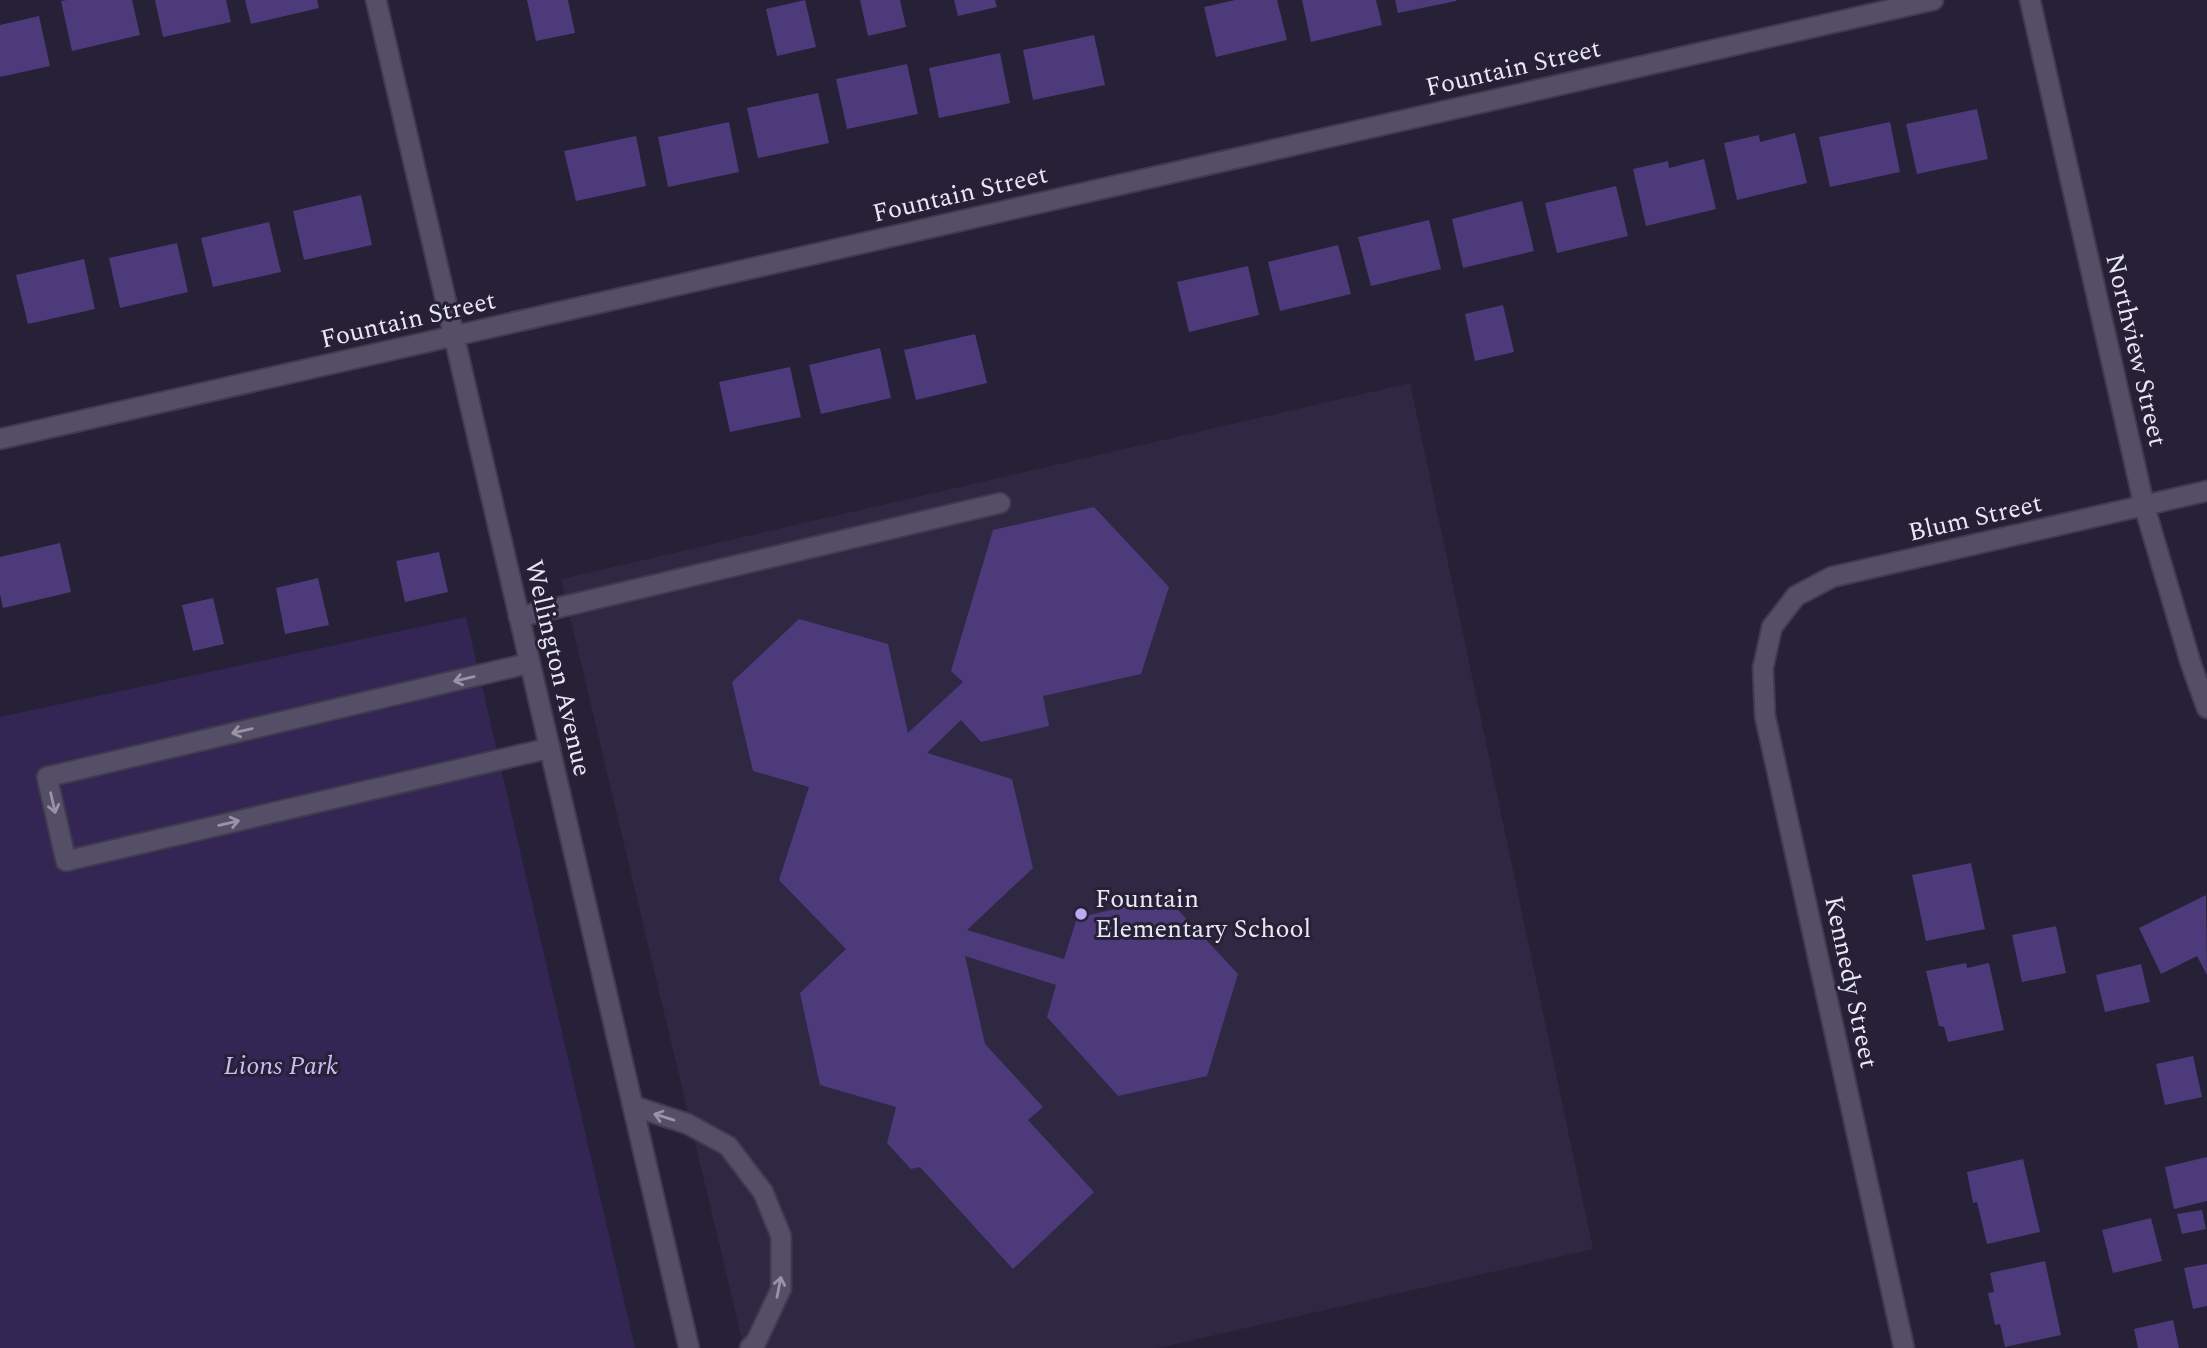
<svg xmlns="http://www.w3.org/2000/svg" width="2207" height="1348" font-family="Spectral,serif">
<rect width="100%" height="100%" fill="#262136"/>
<!-- built -->
<path fill="#2f2843" d="M1410,383L1593,1249L1158,1348H744L561,579Z"/>
<!-- green -->
<path fill="#332654" d="M466,617L635,1348H0V717Z"/>
<!-- building -->
<g fill="#4d3a7a">
<path d="M67,0H132L140,35L72,51L61,1Z"/>
<path d="M155,0H226L231,22L163,37Z"/>
<path d="M245,0H317L319,8L251,24Z"/>
<path d="M527,0H568L575,33L536,41Z"/>
<path d="M805,0L816,47L777,56L766,9Z"/>
<path d="M860,0H900L906,27L868,36Z"/>
<path d="M954,0H995L997,7L958,16Z"/>
<path d="M1235,0H1277L1287,40L1216,57L1204,7Z"/>
<path d="M1302,0H1376L1382,25L1311,42Z"/>
<path d="M1395,0H1456V1L1398,13Z"/>
<path d="M39,16L50,66L0,77V25Z"/>
<path d="M1094,35L1105,85L1033,100L1023,50Z"/>
<path d="M1000,53L1010,103L939,118L929,68Z"/>
<path d="M907,64L918,114L847,129L836,79Z"/>
<path d="M818,93L829,143L758,158L747,108Z"/>
<path d="M1977,109L1988,159L1917,174L1906,124Z"/>
<path d="M729,122L739,172L668,187L658,137Z"/>
<path d="M1890,122L1900,172L1830,187L1819,137Z"/>
<path d="M1795,133L1807,183L1737,200L1724,143L1759,135L1760,142Z"/>
<path d="M636,136L646,186L576,201L564,151Z"/>
<path d="M1704,159L1716,209L1646,226L1633,169L1668,161L1669,168Z"/>
<path d="M1616,186L1628,236L1557,253L1545,203Z"/>
<path d="M361,195L372,245L304,260L293,211Z"/>
<path d="M1522,201L1534,251L1463,268L1452,219Z"/>
<path d="M1429,220L1441,269L1371,286L1358,237Z"/>
<path d="M269,222L281,272L213,287L201,238Z"/>
<path d="M177,243L188,292L120,308L109,258Z"/>
<path d="M1338,245L1351,294L1280,311L1268,262Z"/>
<path d="M84,259L95,309L28,324L16,275Z"/>
<path d="M1248,266L1259,315L1189,332L1177,282Z"/>
<path d="M1503,305L1514,352L1475,361L1465,314Z"/>
<path d="M975,334L987,383L916,400L904,350Z"/>
<path d="M880,348L891,398L821,414L809,365Z"/>
<path d="M790,367L801,417L730,432L719,382Z"/>
<path d="M1094,507L1169,587L1141,674L1043,696L1049,726L981,742L961,720L927,753L1012,779L1033,868L967,930L1064,959L1077,918L1166,897L1238,974L1207,1076L1118,1096L1047,1017L1056,985L965,956L985,1044L1043,1107L1028,1120L1094,1192L1013,1269L920,1167L911,1169L887,1143L896,1107L820,1085L800,993L846,949L779,880L809,787L753,771L732,682L799,619L888,644L908,733L963,682L951,671L993,530Z"/>
<path d="M60,543L71,592L3,608L0,594V557Z"/>
<path d="M439,552L448,592L405,602L396,561Z"/>
<path d="M318,578L329,625L285,634L276,588Z"/>
<path d="M213,598L224,644L193,651L182,605Z"/>
<path d="M1971,863L1985,929L1926,941L1912,875Z"/>
<path d="M2206,895L2207,975L2197,956L2161,974L2139,928Z"/>
<path d="M2056,926L2066,973L2022,982L2012,935Z"/>
<path d="M1966,963L1967,968L1989,963L2004,1030L1948,1042L1944,1027L1939,1026L1926,971Z"/>
<path d="M2141,964L2150,1002L2105,1012L2096,975Z"/>
<path d="M2193,1056L2202,1097L2165,1105L2156,1064Z"/>
<path d="M2207,1157V1201L2174,1209L2165,1167Z"/>
<path d="M2023,1159L2040,1232L1987,1244L1977,1202L1973,1203L1967,1172Z"/>
<path d="M2202,1210L2206,1229L2182,1234L2177,1214Z"/>
<path d="M2151,1218L2162,1261L2113,1273L2102,1230Z"/>
<path d="M2045,1261L2061,1335L2005,1347L2000,1324L1995,1325L1988,1293L1994,1292L1990,1273Z"/>
<path d="M2207,1264V1306L2193,1309L2184,1268Z"/>
<path d="M2173,1320L2179,1348H2138L2134,1329Z"/>
</g>
<g fill="none" stroke-linecap="round" stroke-linejoin="round">
<defs>
<g id="service">
<path d="M519,617L1000,503"/>
<path d="M530,663L47,777L66,861L550,748"/>
<path d="M633,1106L688,1124L728,1146L763,1192L781,1236V1289L756,1342L750,1348"/>
</g>
<g id="minor">
<path d="M376,0L689,1348"/>
<path d="M2030,0L2144,505L2191,664L2207,708"/>
<path d="M0,439L1933,0"/>
<path d="M1904,1348L1765,716L1763,668L1772,627L1796,596L1832,577L2207,491"/>
</g>
</defs>
<!-- service casing -->
<use href="#service" stroke="#403b4d" stroke-width="23"/>
<!-- minor casing -->
<use href="#minor" stroke="#403b4d" stroke-width="23"/>
<!-- service -->
<use href="#service" stroke="#544f66" stroke-width="19"/>
<!-- minor -->
<use href="#minor" stroke="#544f66" stroke-width="19"/>
</g>
<!-- one-way arrows -->
<defs><path id="oneway-shaft" d="M-6 0H5M1.5-3L5.5 0L1.5 3" fill="none" stroke-width="1.6" stroke-linecap="round" stroke-linejoin="round" transform="scale(1.75)"/></defs>
<g stroke="#9893a6">
<use href="#oneway-shaft" transform="translate(464 679) rotate(167)"/>
<use href="#oneway-shaft" transform="translate(242 731) rotate(167)"/>
<use href="#oneway-shaft" transform="translate(53 803) rotate(77)"/>
<use href="#oneway-shaft" transform="translate(229 823) rotate(-13)"/>
<use href="#oneway-shaft" transform="translate(664 1117) rotate(-163)"/>
<use href="#oneway-shaft" transform="translate(779 1287) rotate(-79)"/>
</g>
<!-- markers -->
<circle fill="#bcaaf6" stroke="#262136" stroke-width="2.5" cx="1081" cy="914" r="7"/>
<g text-anchor="middle" dominant-baseline="central" stroke-width="6" stroke-linejoin="round" paint-order="stroke">
<!-- street labels -->
<g font-size="26" fill="#eae7f5" stroke="#262136">
<text transform="translate(1513 68) rotate(-13)">Fountain Street</text>
<text transform="translate(960 194) rotate(-13)">Fountain Street</text>
<text transform="translate(408 320) rotate(-13)">Fountain Street</text>
<text transform="translate(2136 350) rotate(77)">Northview Street</text>
<text transform="translate(1975 518) rotate(-13)">Blum Street</text>
<text transform="translate(558 668) rotate(77)">Wellington Avenue</text>
<text transform="translate(1851 982) rotate(78)">Kennedy Street</text>
</g>
<!-- poi labels -->
<g font-size="26" fill="#eae7f5" stroke="#262136" text-anchor="start">
<text x="1095" y="899">Fountain<tspan x="1095" dy="30">Elementary School</tspan></text>
</g>
<!-- park labels -->
<g font-size="26" font-style="italic" fill="#c8bcf5" stroke="#262136">
<text x="281" y="1066">Lions Park</text>
</g>
</g>
</svg>
